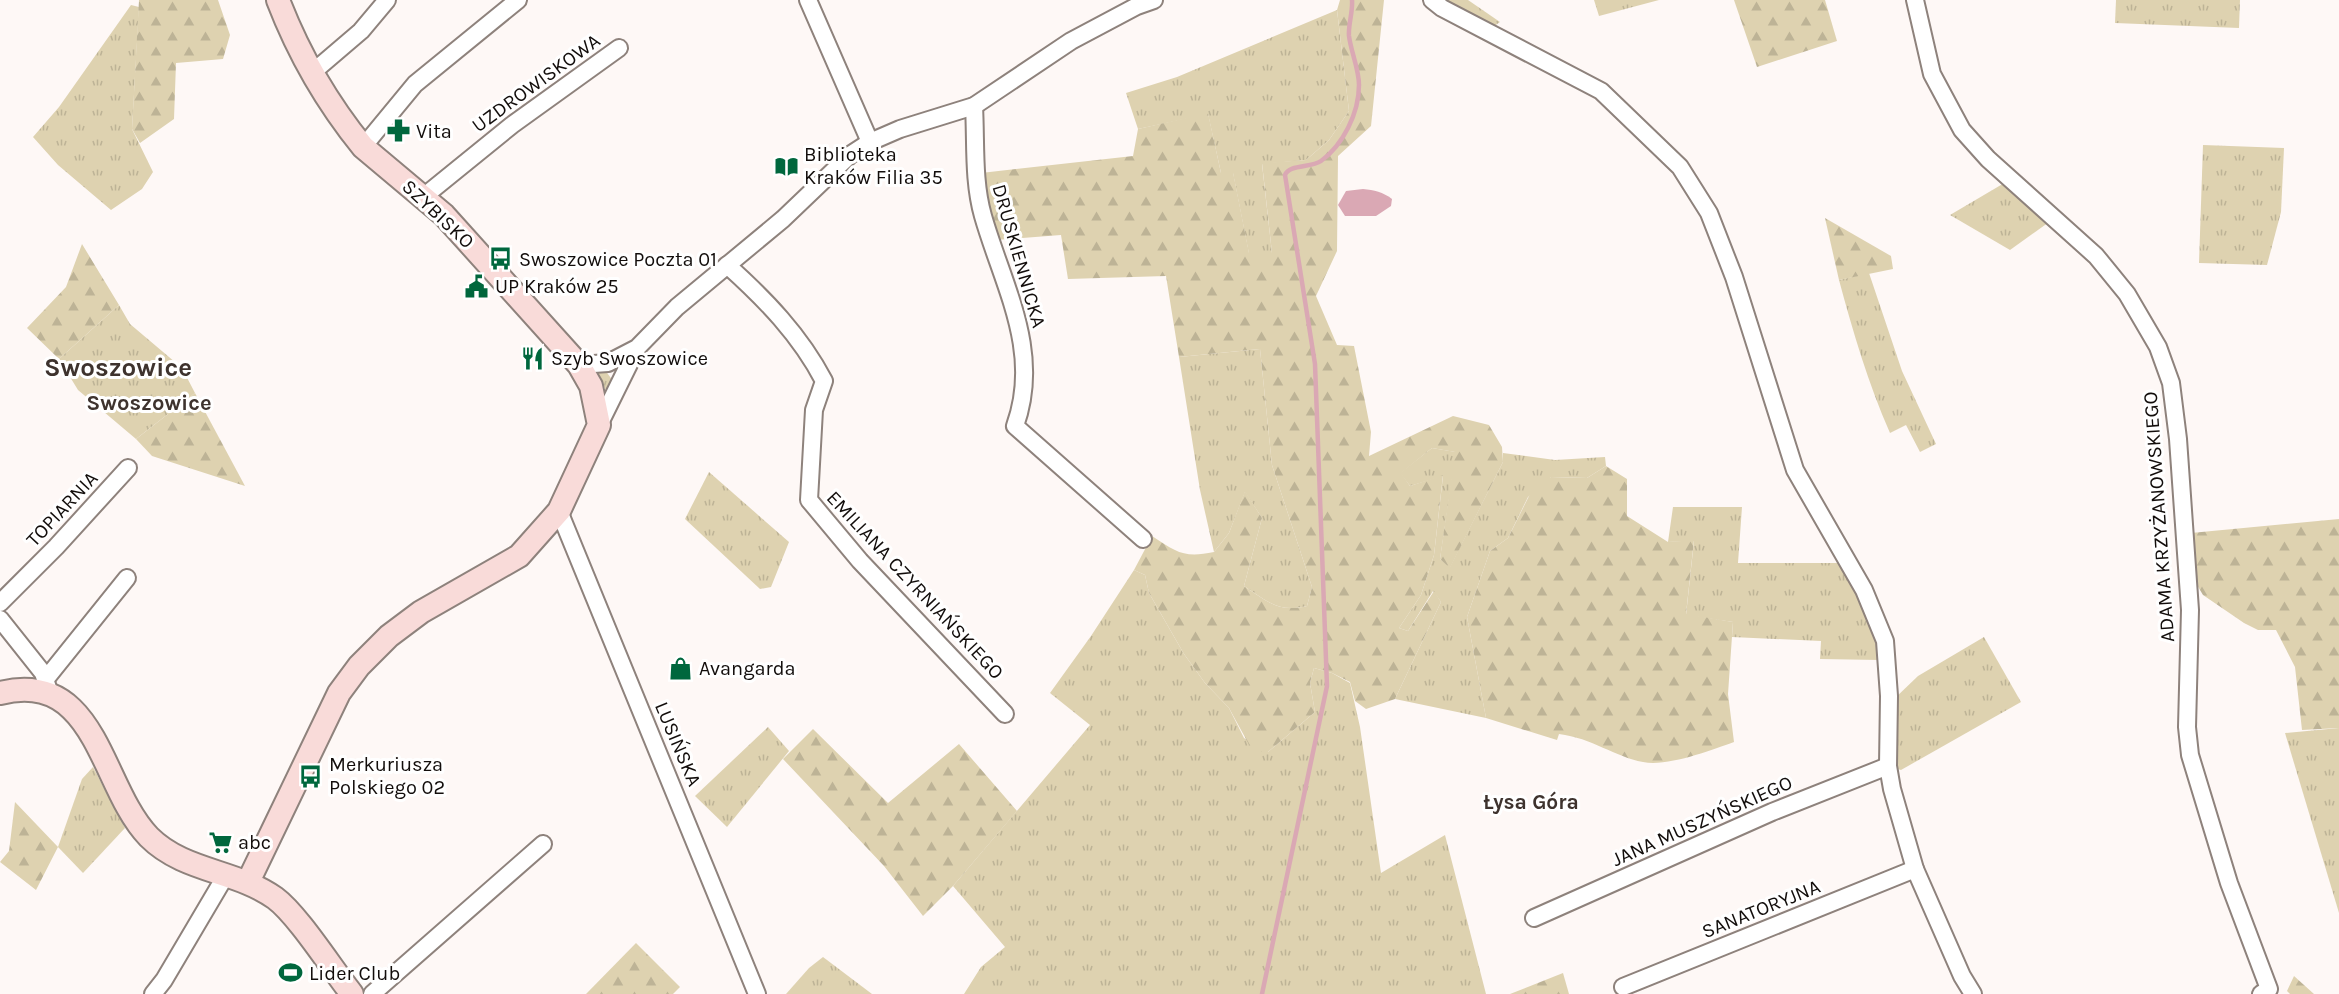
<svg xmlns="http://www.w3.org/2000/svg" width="2339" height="994" font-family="Karla,sans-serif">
<defs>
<pattern id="grass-tufts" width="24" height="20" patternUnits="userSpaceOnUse" patternTransform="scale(1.5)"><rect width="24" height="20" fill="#ded2b0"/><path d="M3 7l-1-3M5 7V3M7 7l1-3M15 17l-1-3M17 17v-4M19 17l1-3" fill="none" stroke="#bdb396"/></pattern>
<pattern id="forest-firs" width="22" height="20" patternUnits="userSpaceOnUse" patternTransform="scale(1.5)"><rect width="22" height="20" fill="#ded2b0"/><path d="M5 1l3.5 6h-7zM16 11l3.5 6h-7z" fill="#bdb396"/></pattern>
</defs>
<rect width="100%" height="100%" fill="#fef8f6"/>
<!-- grass -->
<g fill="url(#grass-tufts)">
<path d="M1444,0H1468L1500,22L1493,27Z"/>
<path d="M1594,0H1659L1599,16Z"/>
<path d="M2116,0H2240L2239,28L2115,23Z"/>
<path d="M131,5L139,7L132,129L153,172L142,189L111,210L58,165L33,137L59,107Z"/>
<path d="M1337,10L1349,111L1329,140L1306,160L1262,164L1272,253L1249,254L1233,173H1221L1208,114L1138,129L1126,93L1177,77Z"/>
<path d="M2203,145L2284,148L2281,212L2267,265L2199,263Z"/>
<path d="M2006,182L2052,220L2010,250L1950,215Z"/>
<path d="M1869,273L1902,371L1936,444L1920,452L1906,425L1890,433C1868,383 1853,332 1839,280Z"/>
<path d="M119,305L130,324L182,368L195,393L136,439L78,390L59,359Z"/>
<path d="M1260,349L1272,465L1312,587L1307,606C1278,613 1267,601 1244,586L1262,518L1245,492L1229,533L1214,552L1200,490L1179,357Z"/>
<path d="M605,370L613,381L606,390L596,374Z"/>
<path d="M1432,448L1456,452L1440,559L1450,567L1503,462V453L1555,460L1605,457L1606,466L1587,478L1551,477L1528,497L1508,538L1490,551L1467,617L1486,718L1395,699L1441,602L1433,591L1408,631L1399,628L1421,595L1434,555L1443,476L1410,486L1400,473Z"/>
<path d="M709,472L789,542L771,587L760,589L685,519Z"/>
<path d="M1673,507H1742L1738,563H1840L1877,629L1880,660L1820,659L1821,641L1732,637L1733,622L1686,615L1694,541L1668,542Z"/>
<path d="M1134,570L1145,575L1149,593L1184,654L1205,683L1229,708L1244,738L1268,752L1315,712L1310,683L1314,668L1332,673L1350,683L1360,727L1381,873L1445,835L1486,994H964L981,967L1005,947L953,886L1090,725L1050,693L1091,636Z"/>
<path d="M1984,637L2021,702L1901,770L1894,768L1893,700L1918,676Z"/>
<path d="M768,727L789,751L727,827L695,796Z"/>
<path d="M2339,728V913L2285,733Z"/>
<path d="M93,767L125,828L83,873L58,847L82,779Z"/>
<path d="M823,957L872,994H786L809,968Z"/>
</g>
<!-- forest -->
<g fill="url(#forest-firs)">
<path d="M139,0H218L230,35L223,59L176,63L174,119L140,143L132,129Z"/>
<path d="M1340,0H1384L1371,126L1338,156L1337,251L1316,296L1337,345L1354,346L1371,432L1369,456L1453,416L1489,425L1502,447L1503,462L1450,568L1440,559L1455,452L1432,448L1401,473L1410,486L1443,475L1434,555L1421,595L1399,628L1408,631L1434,591L1441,602L1395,699L1366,709L1355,701L1350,682L1332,673L1314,668L1310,683L1315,712L1268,752H1253L1229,708L1205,683L1184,654L1149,593L1145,575L1134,570L1152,536C1177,553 1185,558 1214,552L1229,533L1245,491L1262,518L1244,586C1267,601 1278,613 1307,606L1312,587L1272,465L1260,349L1179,357L1166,276L1068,279L1061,235L996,240L981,173L1133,156L1138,129L1208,113L1221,173L1233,172L1249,253H1272L1262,163L1306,160L1329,140L1349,111L1337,10Z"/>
<path d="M1734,0H1825L1837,41L1757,67Z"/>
<path d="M1825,218L1891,256L1893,269L1839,280Z"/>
<path d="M82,244L119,305L59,359L27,328L66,287Z"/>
<path d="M195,393L245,486L152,456L136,439Z"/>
<path d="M1606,466L1627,479V516L1668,542L1694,540L1686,614L1733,622L1728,694L1734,742C1711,750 1668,767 1643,762C1615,757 1592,738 1559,734L1557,740L1486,718L1467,617L1490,551L1508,538L1535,484L1551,477L1587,478Z"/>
<path d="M2339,519V728L2302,730L2295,667L2276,630H2258L2244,623L2203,595L2194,580L2191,533Z"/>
<path d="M813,729L888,803L959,744L1017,811L953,886L923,916L884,866L783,759Z"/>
<path d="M15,802L58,847L36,890L0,862L9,851Z"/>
<path d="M636,943L680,987L673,994H586Z"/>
<path d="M1563,973L1569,994H1510Z"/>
<path d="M2294,976L2314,994H2290L2287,991Z"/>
</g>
<!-- water -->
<path fill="#daa8b4" d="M1363,189C1374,190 1383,192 1392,199L1391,206L1376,216H1345L1338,205L1346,191Z"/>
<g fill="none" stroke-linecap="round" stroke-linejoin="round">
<!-- stream -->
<path stroke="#daa8b4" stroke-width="4.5" d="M1262,994L1327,686L1315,364L1285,175C1289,164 1311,168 1321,161C1343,145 1359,113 1359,85C1359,69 1351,52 1349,36C1348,25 1353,12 1352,0"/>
<defs>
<g id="street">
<path d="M808,0L870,142"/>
<path d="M1432,0L1442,8L1601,91L1680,167L1709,213L1734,277L1795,470L1864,590L1885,641L1889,696L1888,766L1892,789L1915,869L1962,976L1973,994"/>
<path d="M1915,0L1932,74L1962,130L1988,159L2096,256L2127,294L2158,347L2171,383L2178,439L2190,610L2187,727L2190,755L2229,883L2269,989L2261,994"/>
<path d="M313,72L361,31L387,0"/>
<path d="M974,106C976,143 973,181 983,216C1003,286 1042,351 1015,426L1143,539"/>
<path d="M363,147L415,84L518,0"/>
<path d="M422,198L512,125L619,48"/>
<path d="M727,265C765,299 800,335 824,381L814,410L809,500L860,561L1005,714"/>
<path d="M579,365L608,363L637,348L677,307L783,219L850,155L870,142L900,129L974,106L1071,41L1137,6L1154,0"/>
<path d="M599,425L636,350"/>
<path d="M559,511L757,994"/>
<path d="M0,603L56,547L128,468"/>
<path d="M0,619L43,673L48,688"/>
<path d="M45,680L127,578"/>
<path d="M1534,918L1772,812L1888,766"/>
<path d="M1623,987L1915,869"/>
<path d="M153,994L164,980L226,875"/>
<path d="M372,994L543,844"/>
</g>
<g id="secondary">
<path d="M0,693C98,669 100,787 149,837C184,872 236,870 275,898C298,915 332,969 352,994"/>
<path d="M248,882L339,693L359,666L389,636L421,612L519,556L559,511L599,425L591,386L579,365L444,215L363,147C328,104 298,52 278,0"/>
</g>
</defs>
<!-- street casing -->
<use href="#street" stroke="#8e827c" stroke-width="20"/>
<!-- secondary casing -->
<use href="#secondary" stroke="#8e827c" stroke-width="26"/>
<!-- street -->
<use href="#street" stroke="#fff" stroke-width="16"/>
<!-- secondary -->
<use href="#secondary" stroke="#f9dbd9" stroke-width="22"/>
</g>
<!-- icons -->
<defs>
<symbol id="pharmacy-bare" viewBox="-9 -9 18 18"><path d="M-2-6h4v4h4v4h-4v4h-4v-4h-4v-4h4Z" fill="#00673d" stroke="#fff" stroke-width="2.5" paint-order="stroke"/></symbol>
<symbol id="library-bare" viewBox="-9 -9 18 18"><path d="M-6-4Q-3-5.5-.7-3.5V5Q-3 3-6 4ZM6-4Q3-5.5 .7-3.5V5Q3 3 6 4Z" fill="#00673d" stroke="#fff" stroke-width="2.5" paint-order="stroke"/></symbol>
<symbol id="bus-bare" viewBox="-9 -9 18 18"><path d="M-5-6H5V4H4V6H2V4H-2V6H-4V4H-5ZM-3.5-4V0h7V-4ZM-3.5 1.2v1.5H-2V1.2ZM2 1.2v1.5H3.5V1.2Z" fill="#00673d" stroke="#fff" stroke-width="2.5" paint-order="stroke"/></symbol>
<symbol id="civic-bare" viewBox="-9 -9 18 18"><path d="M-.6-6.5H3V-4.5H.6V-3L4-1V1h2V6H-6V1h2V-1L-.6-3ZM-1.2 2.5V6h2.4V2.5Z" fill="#00673d" stroke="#fff" stroke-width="2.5" paint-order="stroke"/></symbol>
<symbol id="restaurant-bare" viewBox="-9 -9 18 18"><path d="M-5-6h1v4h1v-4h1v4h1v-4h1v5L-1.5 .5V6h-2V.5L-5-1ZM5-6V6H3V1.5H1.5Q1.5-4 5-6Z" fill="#00673d" stroke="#fff" stroke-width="2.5" paint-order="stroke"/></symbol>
<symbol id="shop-bare" viewBox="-9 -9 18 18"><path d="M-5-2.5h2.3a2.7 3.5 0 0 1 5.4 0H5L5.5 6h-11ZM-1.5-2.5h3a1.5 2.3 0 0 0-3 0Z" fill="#00673d" stroke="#fff" stroke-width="2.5" paint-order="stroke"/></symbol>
<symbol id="supermarket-bare" viewBox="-9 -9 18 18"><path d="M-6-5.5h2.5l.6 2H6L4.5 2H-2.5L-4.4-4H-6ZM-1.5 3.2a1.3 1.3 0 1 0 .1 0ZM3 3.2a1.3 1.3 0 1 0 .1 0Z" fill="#00673d" stroke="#fff" stroke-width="2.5" paint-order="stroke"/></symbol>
<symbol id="stadium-bare" viewBox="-9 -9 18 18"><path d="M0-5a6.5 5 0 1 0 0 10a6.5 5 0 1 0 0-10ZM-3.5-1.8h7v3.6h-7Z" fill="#00673d" stroke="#fff" stroke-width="2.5" paint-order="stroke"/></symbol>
</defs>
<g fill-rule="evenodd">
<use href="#pharmacy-bare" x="382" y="114" width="33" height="33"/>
<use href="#library-bare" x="770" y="150" width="33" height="33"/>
<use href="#bus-bare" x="484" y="242" width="33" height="33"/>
<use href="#civic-bare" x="460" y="270" width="33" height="33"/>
<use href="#restaurant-bare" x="516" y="342" width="33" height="33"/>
<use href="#shop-bare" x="664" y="652" width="33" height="33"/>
<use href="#bus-bare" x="294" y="760" width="33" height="33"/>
<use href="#supermarket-bare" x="204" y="826" width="33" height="33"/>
<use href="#stadium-bare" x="274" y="956" width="33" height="33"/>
</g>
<g text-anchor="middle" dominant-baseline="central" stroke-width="6" stroke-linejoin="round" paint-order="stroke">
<!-- street labels -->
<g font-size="20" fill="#120d0b" stroke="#fff">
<text transform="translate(536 83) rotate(-36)">UZDROWISKOWA</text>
<text transform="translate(438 214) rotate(43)">SZYBISKO</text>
<text transform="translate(1019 256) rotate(74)">DRUSKIENNICKA</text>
<text transform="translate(62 509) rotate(-47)">TOPIARNIA</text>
<text transform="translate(2159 517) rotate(-94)">ADAMA KRZYŻANOWSKIEGO</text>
<text transform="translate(915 585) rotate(47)">EMILIANA CZYRNIAŃSKIEGO</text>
<text transform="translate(678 744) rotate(67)">LUSIŃSKA</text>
<text transform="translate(1702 821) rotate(-24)">JANA MUSZYŃSKIEGO</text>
<text transform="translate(1761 909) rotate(-22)">SANATORYJNA</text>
</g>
<!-- poi labels -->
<g font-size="20" fill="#120d0b" stroke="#fff" text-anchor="start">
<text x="416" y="131">Vita</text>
<text x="804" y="154">Biblioteka<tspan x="804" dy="23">Kraków Filia 35</tspan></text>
<text x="519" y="259">Swoszowice Poczta 01</text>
<text x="495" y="286">UP Kraków 25</text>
<text x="551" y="358">Szyb Swoszowice</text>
<text x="699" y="668">Avangarda</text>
<text x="329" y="764">Merkuriusza<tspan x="329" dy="23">Polskiego 02</tspan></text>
<text x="238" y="842">abc</text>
<text x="309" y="973">Lider Club</text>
</g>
<!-- neighbourhood labels -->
<g font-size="21" font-weight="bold" fill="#3e332e" stroke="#fff">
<text x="1531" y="802">Łysa Góra</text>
</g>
<!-- quarter labels -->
<g font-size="22" font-weight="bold" fill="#3e332e" stroke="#fff">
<text x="149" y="403">Swoszowice</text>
</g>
<!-- district labels -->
<g font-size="26" font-weight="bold" fill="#3e332e" stroke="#fff">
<text x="118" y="367">Swoszowice</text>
</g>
</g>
</svg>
